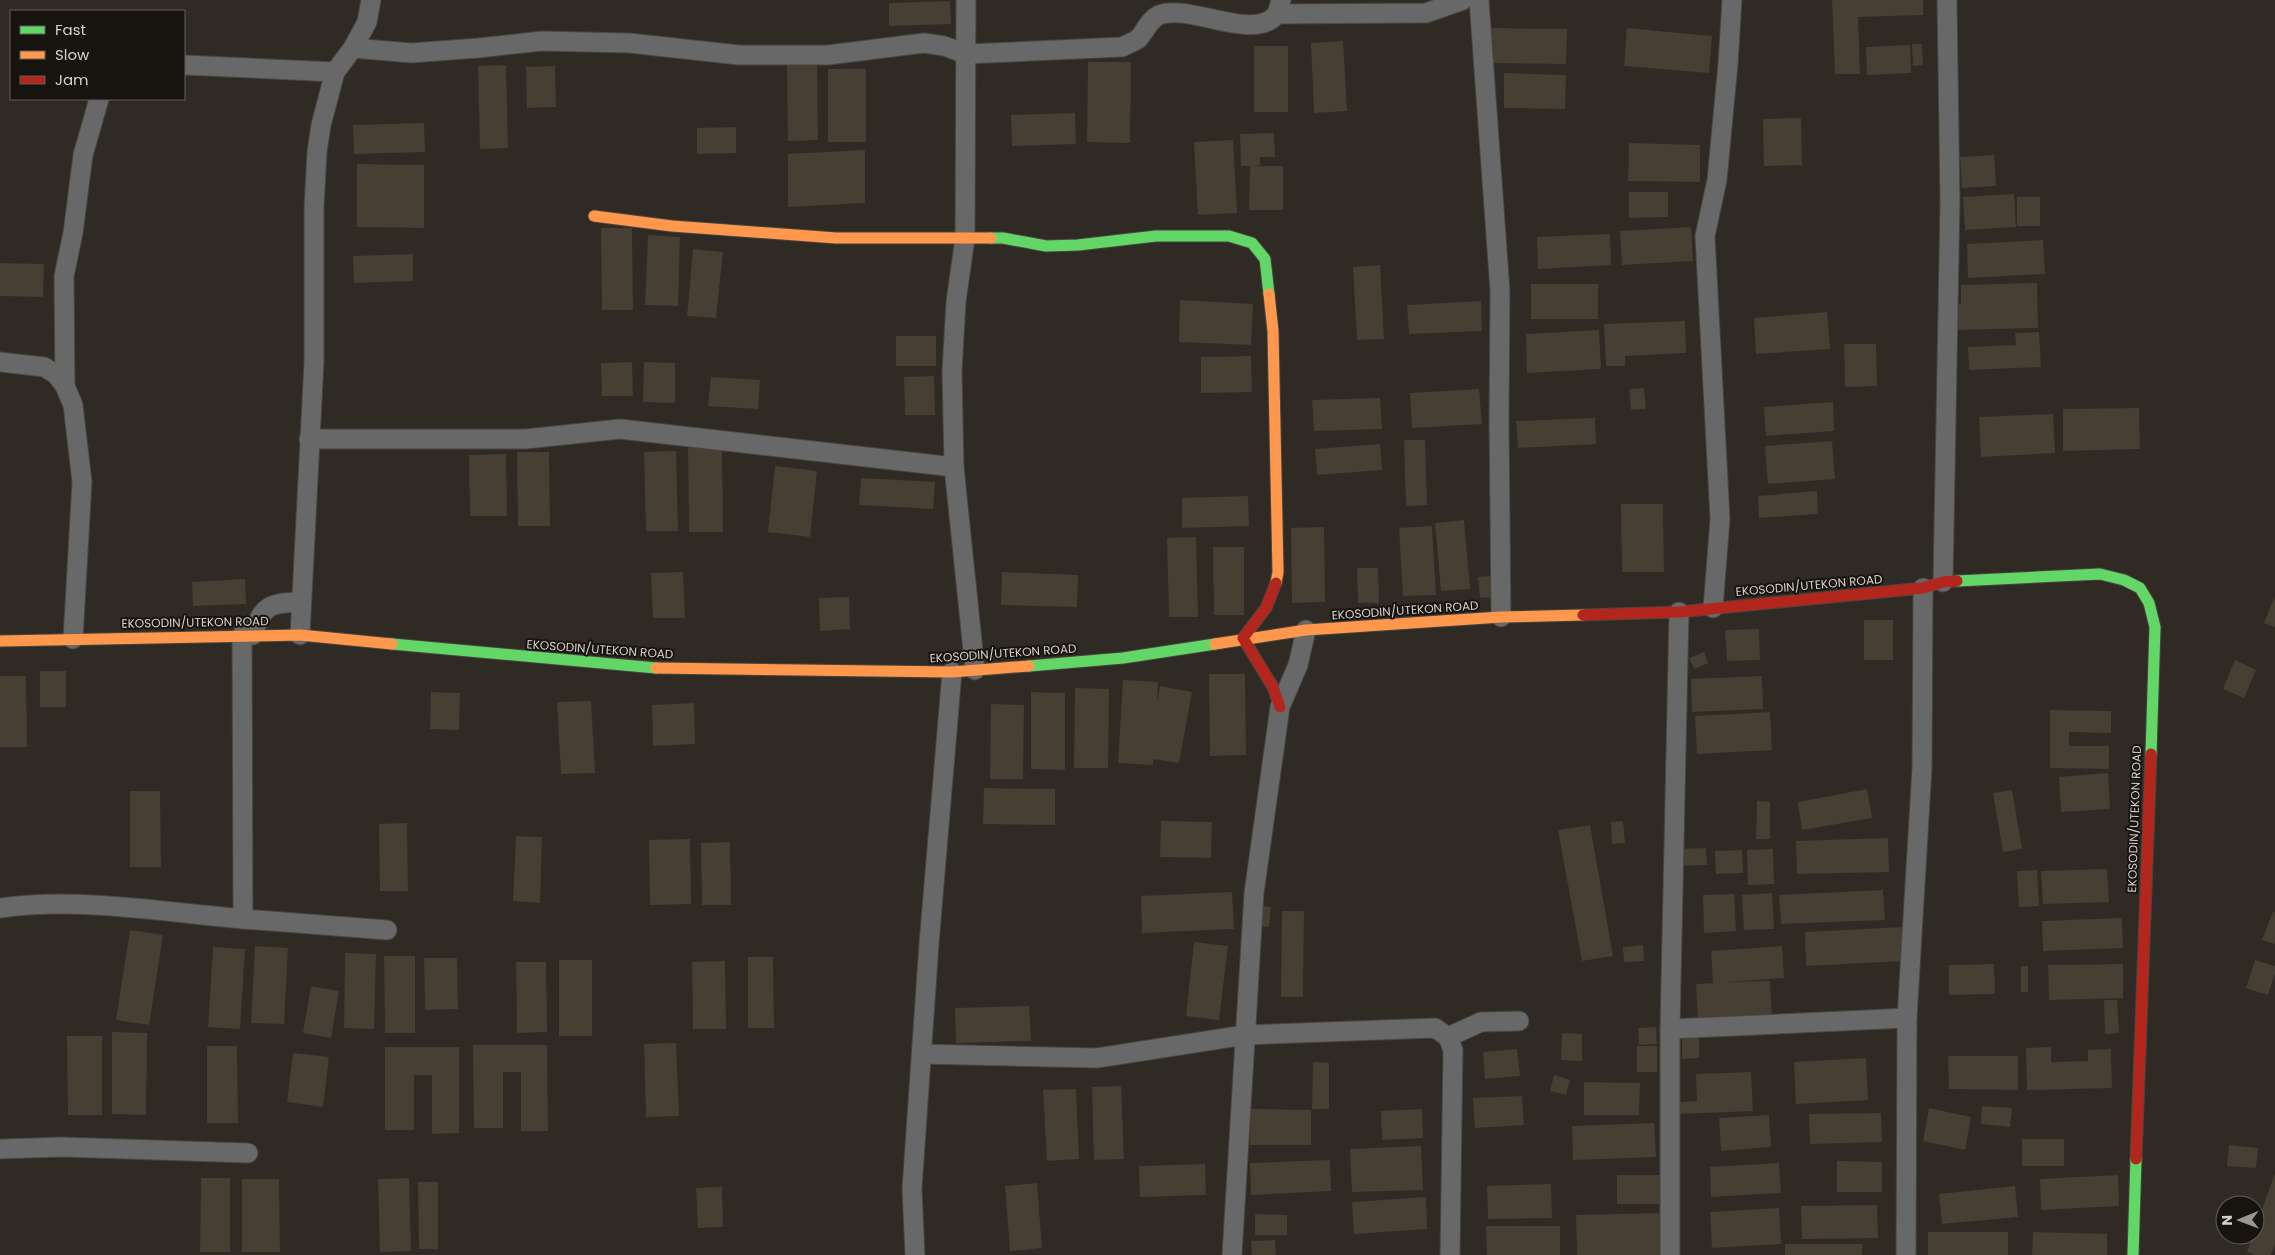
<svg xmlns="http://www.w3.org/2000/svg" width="2275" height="1255" font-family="Poppins,sans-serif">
<rect width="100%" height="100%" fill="#2f2a24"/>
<!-- building -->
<g fill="#473e34">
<path d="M1832,0H1923V15L1858,17L1860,74H1835Z"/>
<path d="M950,1L951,24L889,26V3Z"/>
<path d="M1490,28L1567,29L1566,64L1490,63Z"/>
<path d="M1627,28L1712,36L1709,73L1624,66Z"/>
<path d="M1343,41L1347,111L1314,113L1311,43Z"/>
<path d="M1912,44H1922L1923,65L1913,66Z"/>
<path d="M1910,45L1911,73L1867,75L1866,47Z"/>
<rect x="1254" y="46" width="34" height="66"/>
<path d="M1088,62H1131L1130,143L1087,142Z"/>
<path d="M817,64L818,140L788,141L787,65Z"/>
<path d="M506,65L508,148L480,149L478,66Z"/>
<path d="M555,66L556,107L527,108L526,67Z"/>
<rect x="828" y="69" width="38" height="73"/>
<path d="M1504,73L1566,75L1565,109L1504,108Z"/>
<path d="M1075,113L1076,144L1012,146L1011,115Z"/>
<path d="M1801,118L1802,165L1764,166L1763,119Z"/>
<path d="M424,123L425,152L354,154L353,125Z"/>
<path d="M736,127V153L697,154V128Z"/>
<path d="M1274,133L1275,157H1260V165L1253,166H1283V210H1249L1250,166H1241L1240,134Z"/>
<path d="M1233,140L1237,213L1198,215L1194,142Z"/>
<path d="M1629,143L1700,145V182L1628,181Z"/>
<path d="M865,150V203L788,207V154Z"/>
<path d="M1994,155L1996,186L1962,188L1960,157Z"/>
<path d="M357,164L424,165V228L357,227Z"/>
<path d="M1629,192H1668V217L1629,218Z"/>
<path d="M2014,194L2016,227L1965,230L1963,197Z"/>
<rect x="2017" y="197" width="23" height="29"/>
<path d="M1691,227L1693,261L1622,265L1620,231Z"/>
<path d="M601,228H632L633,310H602Z"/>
<path d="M1610,234L1611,265L1538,269L1537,237Z"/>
<path d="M648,235L680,237L678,306L645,305Z"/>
<path d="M2043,240L2045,274L1968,278L1967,244Z"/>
<path d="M693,249L723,252L716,318L687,316Z"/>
<path d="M413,254V281L354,283L353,256Z"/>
<path d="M0,263L44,264L43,297L0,296Z"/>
<path d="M1380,265L1384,339L1357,340L1353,267Z"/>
<path d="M2037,283L2038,328L1958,330V304H1961V285Z"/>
<rect x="1531" y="284" width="67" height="35"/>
<path d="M1180,300L1253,304L1251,345L1179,342Z"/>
<path d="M1481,301L1482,331L1409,334L1407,305Z"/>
<path d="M1827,312L1830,349L1756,354L1754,318Z"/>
<path d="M1685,321L1686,353L1625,356V366H1606L1604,324Z"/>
<path d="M1599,330L1601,369L1527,373L1526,334Z"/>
<path d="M2039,332L2041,367L1969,370L1968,347L2016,345L2015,333Z"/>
<rect x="896" y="336" width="40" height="30"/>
<path d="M1844,344H1876L1877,386L1845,387Z"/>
<path d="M1251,356L1252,392L1201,393V357Z"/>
<path d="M632,362L633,396H602L601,363Z"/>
<path d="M644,362L675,363V403L643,402Z"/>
<path d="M934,376L935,415H905L904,377Z"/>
<path d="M711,377L760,380L758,409L708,406Z"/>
<path d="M1644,388L1646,409L1631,410L1629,389Z"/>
<path d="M1479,389L1482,424L1412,428L1410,393Z"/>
<path d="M1380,398L1382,429L1314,431L1312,400Z"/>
<path d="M1833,402L1834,431L1766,436L1764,407Z"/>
<path d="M2139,408L2140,449L2063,451V409Z"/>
<path d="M2053,414L2055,453L1981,457L1979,417Z"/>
<path d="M1595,418L1596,444L1518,448L1516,421Z"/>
<path d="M1404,440H1425L1427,505L1406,506Z"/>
<path d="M1832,441L1835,479L1768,484L1765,446Z"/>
<path d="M1380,444L1382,470L1317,475L1315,449Z"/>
<path d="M688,448H722L723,532H689Z"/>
<path d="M676,451L678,531H646L644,452Z"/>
<path d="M517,452H549L550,526H518Z"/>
<path d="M506,454L507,516H470L469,455Z"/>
<path d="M775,466L817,471L810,537L768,532Z"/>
<path d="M861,478L935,482L933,509L859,505Z"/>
<path d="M1817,491L1818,514L1759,518L1758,496Z"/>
<path d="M1248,496L1249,526L1182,528V498Z"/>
<path d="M1621,504H1663L1664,572H1622Z"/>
<path d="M1464,520L1470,589L1441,591L1435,523Z"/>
<path d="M1432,526L1436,595L1403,596L1399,528Z"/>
<path d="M1324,527L1325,602L1292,603L1291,528Z"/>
<path d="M1196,537L1198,617H1169L1167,538Z"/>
<path d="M1213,547H1244V615H1214Z"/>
<path d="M1357,568H1378L1379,603H1358Z"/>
<path d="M683,572L685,618H653L651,573Z"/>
<path d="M1002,572L1078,575L1077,607L1001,605Z"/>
<path d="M1490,576L1492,597L1480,598L1478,577Z"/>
<path d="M245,579L246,604L193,606L192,582Z"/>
<path d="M2275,596V627L2264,623Z"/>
<path d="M849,597L850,629L820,631L819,598Z"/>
<rect x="1864" y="620" width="29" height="40"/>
<path d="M1759,629L1760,660L1727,661L1725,630Z"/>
<path d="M1704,652L1708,663L1694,669L1689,658Z"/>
<path d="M2235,660L2256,670L2244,698L2223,689Z"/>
<rect x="40" y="671" width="26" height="36"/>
<path d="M1209,674H1245L1246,755L1210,756Z"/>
<path d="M0,676H26L27,747H0Z"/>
<path d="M1762,676L1763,709L1692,712L1691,679Z"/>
<path d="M1123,680L1158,682L1157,702L1160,686L1192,692L1179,763L1153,759V765L1118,763Z"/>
<path d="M1075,688L1109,689L1108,768H1074Z"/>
<path d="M431,692L460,693L459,730L430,729Z"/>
<path d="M1031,692L1065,693V770L1031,769Z"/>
<path d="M591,701L595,773L561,774L557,702Z"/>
<path d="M694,703L695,744L653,746L652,705Z"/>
<path d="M991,704L1024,705L1023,779H990Z"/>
<path d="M2050,710L2111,711V733L2069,732V746H2109V769L2050,768Z"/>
<path d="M1770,712L1772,750L1697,754L1695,716Z"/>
<path d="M2108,773L2110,809L2061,812L2059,777Z"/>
<path d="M984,788L1055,789V825L983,824Z"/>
<path d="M1867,789L1872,818L1802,830L1798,802Z"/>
<path d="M2012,790L2022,849L2003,852L1993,793Z"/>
<path d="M130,791H160L161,867H130Z"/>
<path d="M1757,801L1770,802V839H1756Z"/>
<path d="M1161,821L1212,822L1211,858L1160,857Z"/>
<path d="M1623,821L1625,843L1612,844L1611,822Z"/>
<path d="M407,823L408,891H380L379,824Z"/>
<path d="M1590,825L1613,956L1582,961L1558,830Z"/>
<path d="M516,836L542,837L540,903L513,901Z"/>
<path d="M1888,838L1889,872L1797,874L1796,841Z"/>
<path d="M690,839L691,904L650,905L649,840Z"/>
<path d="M730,842L731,905H702L701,843Z"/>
<path d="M1706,848L1707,865L1679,866V849Z"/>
<path d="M1773,849L1774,884L1748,885L1747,850Z"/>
<path d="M1742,850L1743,873L1716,874L1715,851Z"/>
<path d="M2107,869L2109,902L2043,904L2041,871Z"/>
<path d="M2037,870L2039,906L2019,907L2017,871Z"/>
<path d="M1883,890L1885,920L1781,924L1779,895Z"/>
<path d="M1232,892L1234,929L1142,933L1141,896Z"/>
<path d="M1772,893L1774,929L1744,930L1742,895Z"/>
<path d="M1734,894L1736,931L1704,933L1703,895Z"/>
<path d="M1261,906L1271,907L1269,927L1259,926Z"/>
<path d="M1282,911H1304L1303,997H1281Z"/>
<path d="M2273,912H2275V944L2262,940Z"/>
<path d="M2122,918L2123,948L2043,951L2042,921Z"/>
<path d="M1903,927L1905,961L1806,966L1805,932Z"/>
<path d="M130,930L163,935L149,1025L116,1020Z"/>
<path d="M1194,942L1228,946L1219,1020L1186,1016Z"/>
<path d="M1643,945L1644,961L1624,962L1623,947Z"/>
<path d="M255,946L288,948L284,1024L251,1023Z"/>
<path d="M1782,946L1784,978L1725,982L1770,981L1772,1017L1698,1021L1696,984L1713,983L1711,951Z"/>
<path d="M213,947L245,949L240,1029L208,1027Z"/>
<path d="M345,953L376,954L374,1029L344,1028Z"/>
<path d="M384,956H415V1033H385Z"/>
<path d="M748,957H773L774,1028H748Z"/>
<path d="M424,958H457L458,1009L425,1010Z"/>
<rect x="559" y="960" width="33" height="76"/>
<path d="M2255,960L2275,966V973L2268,995L2246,988Z"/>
<path d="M725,961L726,1029H693L692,962Z"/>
<path d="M516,962H546L547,1032L517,1033Z"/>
<path d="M1994,964L1995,994L1949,995V965Z"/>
<path d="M2123,964V998L2049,1000L2048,965Z"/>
<rect x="2021" y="966" width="7" height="26"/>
<path d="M311,986L339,991L331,1038L303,1033Z"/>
<path d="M2104,1000H2117L2119,1033L2105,1034Z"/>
<path d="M1029,1006L1031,1041L956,1043L955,1008Z"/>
<path d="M1656,1027L1657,1044L1639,1045L1638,1028Z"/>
<path d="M112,1032L147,1033L146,1115L112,1114Z"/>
<path d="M1562,1033L1582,1034V1061L1561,1060Z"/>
<path d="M1699,1034V1058L1682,1059V1035Z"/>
<path d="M67,1036H102V1115H68Z"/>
<path d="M676,1043L679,1116L646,1117L644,1044Z"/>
<path d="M473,1045H547L548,1131H521V1072H503V1128H474Z"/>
<path d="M207,1046H237L238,1123H207Z"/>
<rect x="1637" y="1046" width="20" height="26"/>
<path d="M385,1047H459V1133L432,1134V1075H414V1130H385Z"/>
<path d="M2051,1047V1062L2088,1061V1050L2111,1049L2112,1088L2027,1090L2026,1048Z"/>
<path d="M1517,1049L1520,1076L1485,1079L1483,1052Z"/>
<path d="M293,1053L329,1057L323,1107L287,1102Z"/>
<path d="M1948,1056H2018V1090L1949,1089Z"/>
<path d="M1866,1058L1868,1100L1796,1104L1794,1062Z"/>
<path d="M1313,1062L1329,1063V1109H1312Z"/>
<path d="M1751,1072L1753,1111L1679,1114L1678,1102L1697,1101L1696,1074Z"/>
<path d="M1554,1075L1570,1080L1566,1095L1550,1091Z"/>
<path d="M1584,1082L1640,1083L1639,1115H1584Z"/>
<path d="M1121,1086L1124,1159L1094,1160L1092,1087Z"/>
<path d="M1076,1089L1079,1159L1047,1161L1043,1090Z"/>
<path d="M1522,1096L1524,1125L1475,1128L1473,1098Z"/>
<path d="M1982,1106L2012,1108L2010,1127L1981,1124Z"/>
<path d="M1929,1108L1971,1117L1965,1150L1923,1141Z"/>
<path d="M1251,1109L1311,1110V1145H1250Z"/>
<path d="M1422,1109L1423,1138L1382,1140L1381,1111Z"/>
<path d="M1881,1113L1882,1142L1810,1144L1809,1114Z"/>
<path d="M1769,1115L1771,1147L1721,1151L1719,1118Z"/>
<path d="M1654,1123L1656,1157L1573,1160L1572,1126Z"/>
<rect x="2022" y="1139" width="42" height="27"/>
<path d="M2229,1145L2258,1148L2256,1168L2227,1166Z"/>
<path d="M1421,1146L1423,1190L1352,1192L1350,1149Z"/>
<path d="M1330,1160L1331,1191L1251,1195L1250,1163Z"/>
<path d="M1837,1161L1882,1162V1192H1837Z"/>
<path d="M1779,1163L1781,1193L1711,1197L1710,1167Z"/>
<path d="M1205,1164L1206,1195L1140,1197L1139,1166Z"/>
<path d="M2275,1173V1244L2271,1255H2256L2247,1252L2253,1235H2255V1229Z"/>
<rect x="1617" y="1175" width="46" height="29"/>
<path d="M2118,1175L2119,1206L2041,1210L2040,1179Z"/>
<path d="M201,1178H230V1252H200Z"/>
<path d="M409,1178L411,1251L380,1252L378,1179Z"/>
<path d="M242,1179H279L280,1252H242Z"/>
<path d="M418,1182H438V1249H419Z"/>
<path d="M1037,1183L1042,1248L1010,1251L1005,1186Z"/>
<path d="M1551,1184L1552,1218L1488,1219L1487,1186Z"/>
<path d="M2015,1186L2018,1217L1942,1224L1939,1194Z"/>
<path d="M722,1187L723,1227L698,1228L696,1188Z"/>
<path d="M1426,1197L1427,1229L1354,1234L1352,1202Z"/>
<path d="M1877,1205L1878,1238L1802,1239L1801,1206Z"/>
<path d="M1779,1208L1781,1244L1712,1248L1710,1212Z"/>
<path d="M1664,1213V1255H1577L1576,1215Z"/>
<path d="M1255,1214L1287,1215V1235H1255Z"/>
<path d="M1486,1226H1560V1255H1487Z"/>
<rect x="1928" y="1232" width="80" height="23"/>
<path d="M2033,1232L2107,1234V1255H2032Z"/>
<path d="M1275,1240L1276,1255H1252L1251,1241Z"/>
<rect x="1785" y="1244" width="77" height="11"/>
</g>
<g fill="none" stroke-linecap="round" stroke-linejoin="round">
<defs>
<g id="street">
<path d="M966,0L965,238L956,302L952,371L954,467L975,670"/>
<path d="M1479,0L1500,291L1499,420L1501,617"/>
<path d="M1277,14L1426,13L1463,0"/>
<path d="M353,48L411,53L478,48L542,41L629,43L739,55H828L924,43L944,46L966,54L1122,47C1127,44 1135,42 1139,38C1146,30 1149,20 1159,15C1188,3 1253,42 1276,15C1279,11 1279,5 1281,0"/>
<path d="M184,65L335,72"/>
<path d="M0,362L44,367L56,374L65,386L73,405L82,482L73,639"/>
<path d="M65,386L64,276L73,233L83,155L99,99"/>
<path d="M309,439H526L620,429L954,467"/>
<path d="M1943,582L1950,202L1947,0"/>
<path d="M1713,608L1720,519L1705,236L1717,180L1728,64L1732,0"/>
<path d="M253,635C262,605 270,603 300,602"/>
<path d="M300,635L314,362V208L317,152L321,125L335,72L353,48L367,22L371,0"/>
<path d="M0,908C78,897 164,912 243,919L242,635"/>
<path d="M243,919L387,930"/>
<path d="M1670,1029L1907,1018"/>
<path d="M1448,1037L1481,1022L1519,1021"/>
<path d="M922,1054L1097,1058L1245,1035L1435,1028L1448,1037L1453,1050L1450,1255"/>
<path d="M0,1149L62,1147L248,1153"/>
<path d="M915,1255L912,1189L929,944L952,672"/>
<path d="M1232,1255L1254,893L1280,707L1298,665L1306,630"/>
<path d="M1670,1255V1029L1679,612"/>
<path d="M1906,1255L1907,1018L1922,768L1923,588"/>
</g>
<g id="fast">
<path d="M991,238H1003L1046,246L1078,245L1156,236H1229L1252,243L1265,259L1269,294"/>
<path d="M1957,581L2100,574L2124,580L2140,588L2149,603L2155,627L2151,754"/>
<path d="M392,644L656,668"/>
<path d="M1029,666L1123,658L1215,644"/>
<path d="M2133,1255L2136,1159"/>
</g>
<g id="slow">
<path d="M594,216L672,226L836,238H991"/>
<path d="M1269,294L1273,331L1278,572L1276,583"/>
<path d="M0,641L300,635L392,644"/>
<path d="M1215,644L1306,630L1501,617L1583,615"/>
<path d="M656,668L952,672L1029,666"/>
</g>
<g id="jam">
<path d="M1276,583L1266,608L1243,638L1273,687L1280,707"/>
<path d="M1583,615L1679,612L1923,588L1943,582L1957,581"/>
<path d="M2136,1159L2151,754"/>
</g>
</defs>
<!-- street casing -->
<use href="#street" stroke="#494540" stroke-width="21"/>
<!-- fast casing -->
<use href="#fast" stroke="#494540" stroke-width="13"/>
<!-- slow casing -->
<use href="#slow" stroke="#494540" stroke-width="13"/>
<!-- jam casing -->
<use href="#jam" stroke="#494540" stroke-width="13"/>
<!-- street -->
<use href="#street" stroke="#696869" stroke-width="19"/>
<!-- fast -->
<use href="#fast" stroke="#63d668" stroke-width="11"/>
<!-- slow -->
<use href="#slow" stroke="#ff974d" stroke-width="11"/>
<!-- jam -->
<use href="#jam" stroke="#b3261e" stroke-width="11"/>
</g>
<g text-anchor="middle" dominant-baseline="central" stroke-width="4" stroke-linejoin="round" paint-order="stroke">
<!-- street labels -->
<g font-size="12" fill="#d7d1cb" stroke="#17130f">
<text transform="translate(1809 585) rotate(-5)">EKOSODIN/UTEKON ROAD</text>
<text transform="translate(1405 610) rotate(-4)">EKOSODIN/UTEKON ROAD</text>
<text transform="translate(195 622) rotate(-1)">EKOSODIN/UTEKON ROAD</text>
<text transform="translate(600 649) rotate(4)">EKOSODIN/UTEKON ROAD</text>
<text transform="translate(1003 653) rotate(-4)">EKOSODIN/UTEKON ROAD</text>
<text transform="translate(2134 819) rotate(-88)">EKOSODIN/UTEKON ROAD</text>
</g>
</g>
<!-- legend -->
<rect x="10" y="10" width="175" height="90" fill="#17130f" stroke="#645f5a"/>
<rect x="20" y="26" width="25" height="8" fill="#63d668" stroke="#645f5a"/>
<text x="55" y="35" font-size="15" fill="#d7d1cb">Fast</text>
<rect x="20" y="51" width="25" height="8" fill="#ff974d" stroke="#645f5a"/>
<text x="55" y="60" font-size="15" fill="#d7d1cb">Slow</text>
<rect x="20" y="76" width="25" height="8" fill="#b3261e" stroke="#645f5a"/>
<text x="55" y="85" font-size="15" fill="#d7d1cb">Jam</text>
<!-- north arrow -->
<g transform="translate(2240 1220) rotate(269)"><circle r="24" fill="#17130f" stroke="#645f5a"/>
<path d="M0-4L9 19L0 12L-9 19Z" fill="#9c9791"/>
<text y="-8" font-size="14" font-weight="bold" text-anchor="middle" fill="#d7d1cb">N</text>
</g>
</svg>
